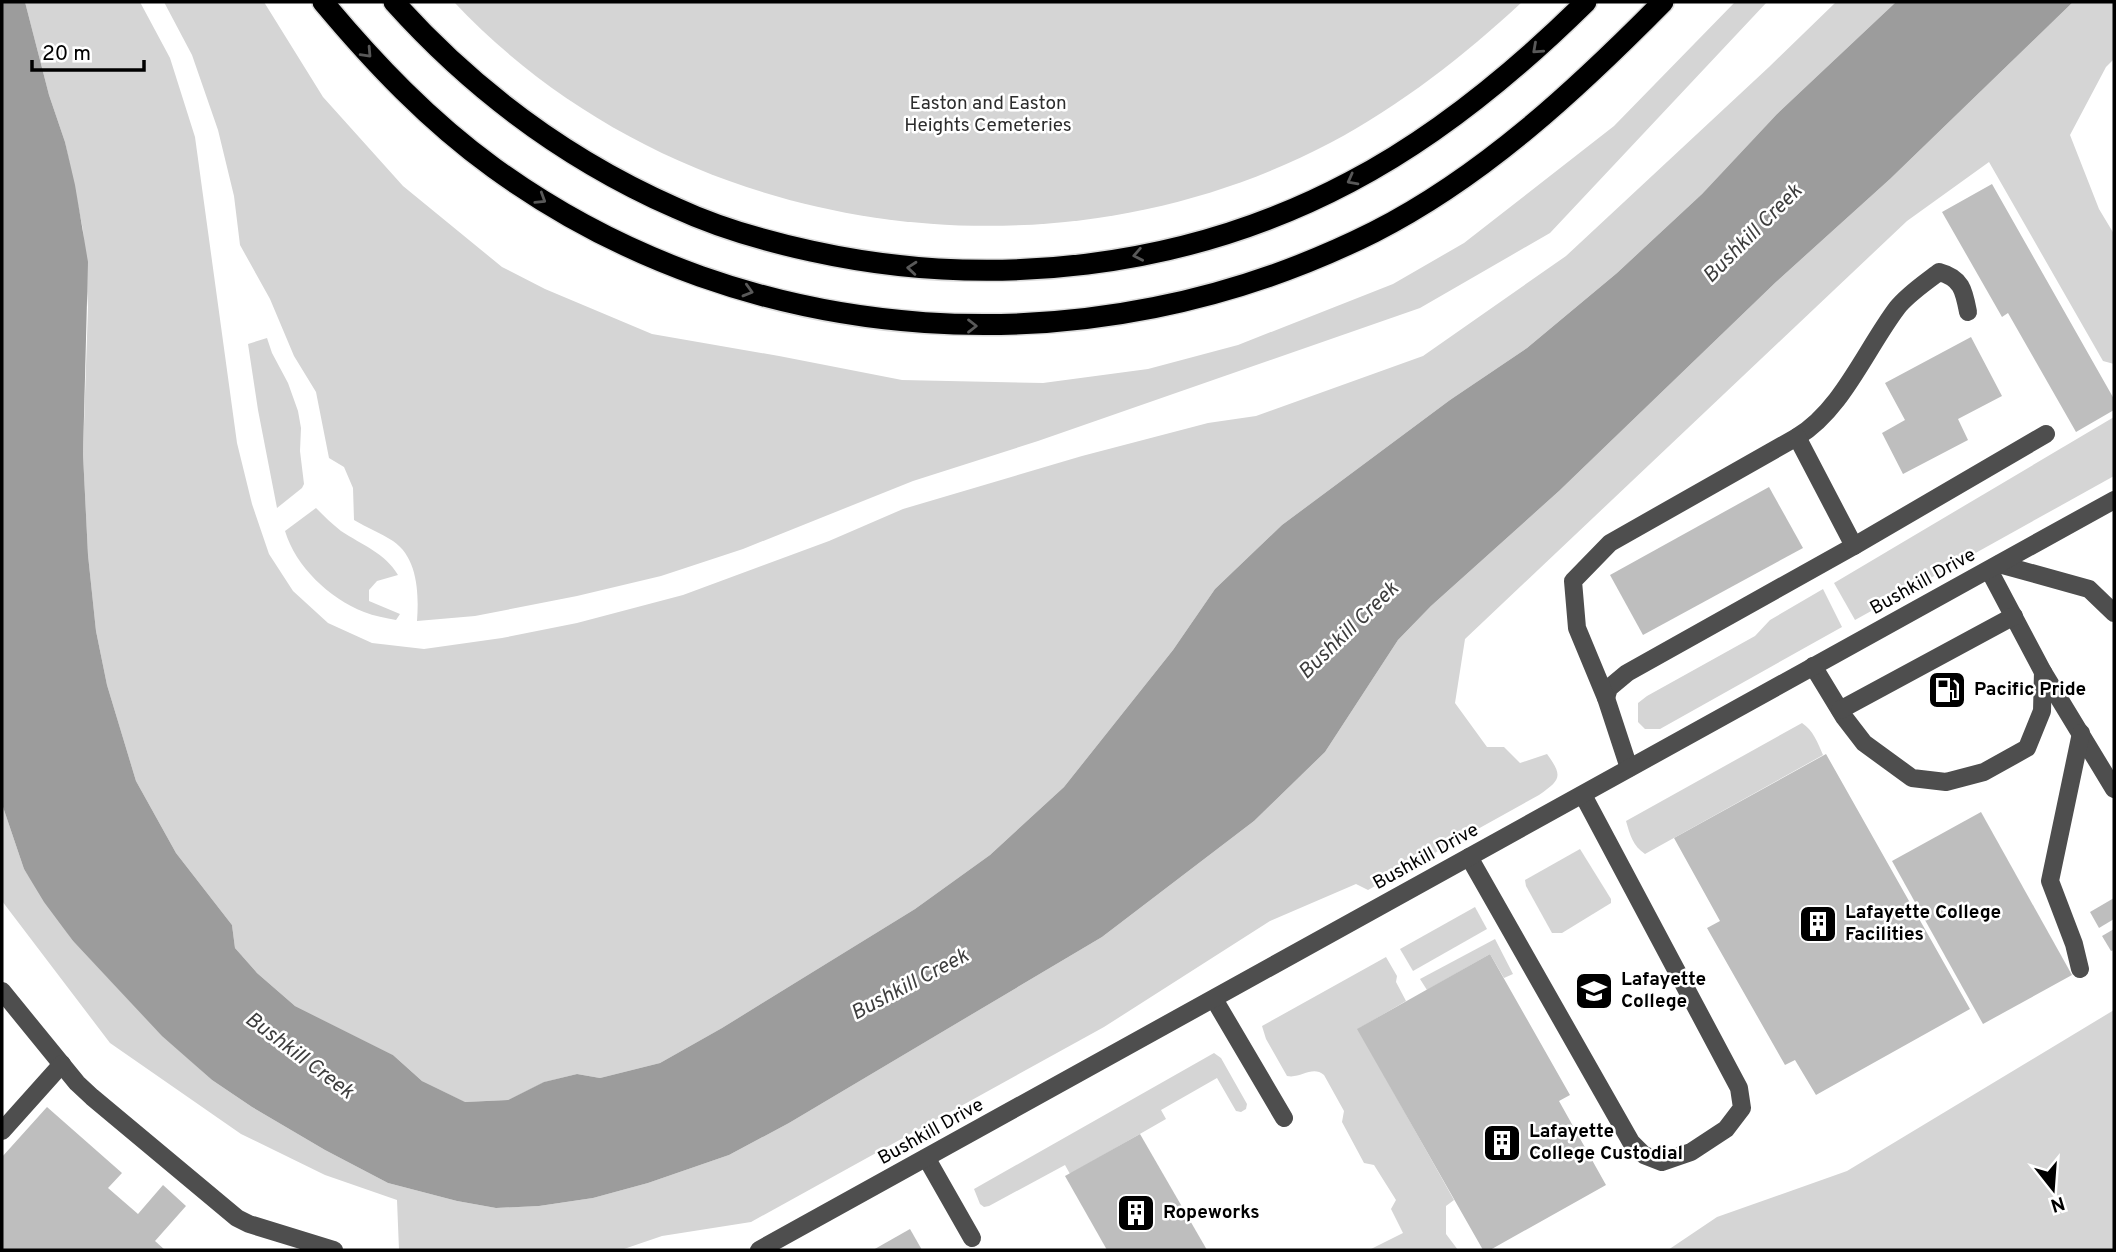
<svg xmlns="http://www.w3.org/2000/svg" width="2116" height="1252" font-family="Overpass,sans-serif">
<rect width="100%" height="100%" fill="#fff"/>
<!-- green -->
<g fill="#d5d5d5">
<path d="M25,2H140L170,58L195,137L237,443L252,504L269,554L293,591L328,623L372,643L424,649L502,638L577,623L683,595L829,541L903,509L1082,456L1208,423L1256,416L1423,356L1566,256L1769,67L1836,2H1896L1777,114L1702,194L1617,273L1527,348L1450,400L1282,525L1215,589L1173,650L1064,787L990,855L915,909L722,1028L660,1063L600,1078L577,1074L545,1082L508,1100L464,1102L422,1081L393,1055L295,1006L257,973L235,948L232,925L176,853L136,781L107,685L96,631L88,555L83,454L88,307L83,230L65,142L49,95Z"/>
<path d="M164,2H264L323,97L403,186L502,267L545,289L652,334L779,356L902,380L1043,383L1148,369L1238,345L1393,284L1464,243L1614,126L1735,2H1767L1550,233L1420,308L1038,441L913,481L743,549L661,576L577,596L475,616L417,621C419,594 418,558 393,541C381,533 367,528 354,520L353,488L344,467L329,458L316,392L294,356L270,299L240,245L234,196L218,130L192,55Z"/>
<path d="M454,2H1522C1465,55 1400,106 1330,143C1046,292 675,237 454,2Z"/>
<path d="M2073,2H2114V59L2106,67L2070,135L2099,209L2114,234V364L2103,361L1989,162L1907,221L1465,639L1455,703L1487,747H1504L1520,763L1547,754C1563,776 1561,780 1539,795L1368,890L1356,884L1270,921L1104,1027L751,1222L662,1236L621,1250H399L397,1200L325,1175L241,1134L110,1043L2,901V804L24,869L73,941L162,1035L212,1080L252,1107L325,1150L388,1183L457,1201L496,1208L539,1206L593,1198L648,1183L729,1155L789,1123L1102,937L1254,821L1325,752L1398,640L1431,606L1559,491L1776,282L1890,179Z"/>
<path d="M267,338L272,353L288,383L298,411L301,428L300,451L304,484L302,488L277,508L258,410L248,344Z"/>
<path d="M2114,417V476L1855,620L1834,583Z"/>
<path d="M316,508C324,516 332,524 341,531C362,545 385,553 398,575L377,581L369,590V601L400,614L396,620C386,618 374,616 364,612C329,598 296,567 285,531Z"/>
<path d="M1823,589L1842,627L1660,729H1645L1638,722V703L1647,696L1755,636L1770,620Z"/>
<path d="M1802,723C1813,730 1818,743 1823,755L1645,854C1633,846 1630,835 1626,821Z"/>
<path d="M1580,849L1611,899V903L1562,933H1552L1526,886L1525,880Z"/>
<path d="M1475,907L1487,929L1413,971L1400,949Z"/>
<path d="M1495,939L1513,974L1504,978L1490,954L1427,990L1420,979Z"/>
<path d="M1386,957L1397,976L1396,982L1406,1001L1358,1029L1454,1200L1446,1206V1234L1458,1250H1369L1403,1233L1391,1209L1396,1200L1374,1165L1364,1163L1342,1122L1344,1111L1324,1075C1312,1065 1301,1079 1287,1076L1266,1039L1262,1026Z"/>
<path d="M2114,1010V1250H1668L1717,1217L1847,1171Z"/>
<path d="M1214,1053L1221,1058L1247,1104L1246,1109L1241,1112L1236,1111L1217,1078L1161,1110L1166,1119L1070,1174L1065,1165L989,1206L984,1207L980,1204L974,1189Z"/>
</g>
<!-- water -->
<path fill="#9c9c9c" d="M2,2H25L49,95L65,142L75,185L88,262L83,454L88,555L96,631L107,685L136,781L176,853L232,925L235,948L257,973L295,1006L393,1055L422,1081L465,1102L508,1100L544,1082L577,1074L600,1078L660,1063L722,1028L915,909L990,855L1064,787L1173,650L1215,589L1282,525L1450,400L1527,348L1617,273L1702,194L1777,114L1896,2H2073L1890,179L1776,282L1559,491L1431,606L1398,640L1325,752L1254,821L1102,937L789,1123L729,1155L648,1183L593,1198L539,1206L496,1208L457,1201L388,1183L325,1150L252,1107L212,1080L162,1036L73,941L44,902L24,869L2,804Z"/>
<!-- building -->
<g fill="#bebebe">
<path d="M1992,184L2114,399V410L2076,432L2008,313L2002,317L1942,212Z"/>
<path d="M1971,337L2002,396L1958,419L1968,440L1903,474L1882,433L1905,420L1885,383Z"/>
<path d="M1769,487L1803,548L1643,635L1610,575Z"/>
<path d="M1826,754L1970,1009L1816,1095L1795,1060L1785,1065L1707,928L1720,921L1674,838Z"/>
<path d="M1981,812L2072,975L1983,1024L1892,861Z"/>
<path d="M2114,898V919L2099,928L2090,912Z"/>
<path d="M2114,929V950L2111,951L2102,936Z"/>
<path d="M1490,954L1570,1095L1559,1101L1606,1185L1490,1250H1483L1357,1029Z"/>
<path d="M47,1107L122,1173L108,1188L138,1214L163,1185L186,1206L155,1241L165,1250H2V1157Z"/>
<path d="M1140,1134L1207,1250H1107L1065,1176Z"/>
<path d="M910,1229L922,1250H873Z"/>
</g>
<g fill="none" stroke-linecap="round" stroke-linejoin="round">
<defs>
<g id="highway">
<path d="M323,2C374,63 429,121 494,168C751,354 1093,373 1374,232C1484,176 1577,89 1663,2"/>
<path d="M394,2C473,90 567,160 676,208C719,228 765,241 811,251C992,291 1186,269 1350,182C1438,136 1516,71 1586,2"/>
</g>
</defs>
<!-- highway casing -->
<use href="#highway" stroke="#dbdbdb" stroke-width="24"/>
<!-- minor -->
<g stroke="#4e4e4e" stroke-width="18">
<path d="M1797,437C1842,410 1866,349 1897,308C1908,294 1925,283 1939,272C1962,278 1964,291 1968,312"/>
<path d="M1999,564L2089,589L2114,613"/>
<path d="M1989,570L2043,672L2114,789"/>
<path d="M1813,666L1844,717L1864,743L1912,778L1946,782L1984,772L2027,748L2042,711L2043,672"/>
<path d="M1606,698L1609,688L1627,673L1854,546"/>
<path d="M1840,710L2014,616"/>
<path d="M1629,768L1606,698L1577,628L1573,581L1610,543L1797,437L1854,546L2046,434"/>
<path d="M1469,857L1631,1142L1644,1155L1662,1162L1691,1152L1726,1129L1742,1108L1739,1088L1583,795"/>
<path d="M2080,969L2074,944L2050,881L2081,733"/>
<path d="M2,991L77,1083L92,1097L237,1218L249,1224L334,1250"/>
<path d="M1214,999L1284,1118"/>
<path d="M2,1131L62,1064"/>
<path d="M927,1159L972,1238"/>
<path d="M759,1250L2114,500"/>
</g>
<!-- highway -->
<use href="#highway" stroke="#000" stroke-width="21"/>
</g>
<!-- one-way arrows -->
<defs><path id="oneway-chevron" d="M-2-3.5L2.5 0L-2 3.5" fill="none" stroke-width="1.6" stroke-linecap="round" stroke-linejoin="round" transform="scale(1.75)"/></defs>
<g stroke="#595959">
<use href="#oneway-chevron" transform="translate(1537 49) rotate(138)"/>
<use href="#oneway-chevron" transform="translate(367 53) rotate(47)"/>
<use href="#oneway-chevron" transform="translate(1352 180) rotate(152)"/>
<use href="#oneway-chevron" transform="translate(541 199) rotate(32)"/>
<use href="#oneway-chevron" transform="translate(1138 255) rotate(169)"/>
<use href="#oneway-chevron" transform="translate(912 268) rotate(-175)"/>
<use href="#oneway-chevron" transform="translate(748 291) rotate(16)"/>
<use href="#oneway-chevron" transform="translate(972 326)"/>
</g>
<!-- icons -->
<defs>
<symbol id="fuel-square" viewBox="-11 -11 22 22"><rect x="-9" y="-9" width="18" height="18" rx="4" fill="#000" stroke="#fff"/><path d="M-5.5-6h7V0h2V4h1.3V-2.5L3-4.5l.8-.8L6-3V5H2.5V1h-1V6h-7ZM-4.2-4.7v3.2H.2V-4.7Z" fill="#fff"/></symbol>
<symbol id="building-square" viewBox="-11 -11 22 22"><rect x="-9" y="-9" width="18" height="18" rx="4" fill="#000" stroke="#fff"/><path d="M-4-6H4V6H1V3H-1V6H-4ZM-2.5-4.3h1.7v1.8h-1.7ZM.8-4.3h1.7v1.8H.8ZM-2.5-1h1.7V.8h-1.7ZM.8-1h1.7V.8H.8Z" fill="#fff"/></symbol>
<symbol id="university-square" viewBox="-11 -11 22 22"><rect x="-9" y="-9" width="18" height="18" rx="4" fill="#000" stroke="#fff"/><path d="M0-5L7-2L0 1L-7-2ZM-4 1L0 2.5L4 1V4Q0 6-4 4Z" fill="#fff"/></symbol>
</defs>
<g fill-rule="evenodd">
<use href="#fuel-square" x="1925" y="668" width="44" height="44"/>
<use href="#building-square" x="1796" y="902" width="44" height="44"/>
<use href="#university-square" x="1572" y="969" width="44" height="44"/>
<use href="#building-square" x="1480" y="1121" width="44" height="44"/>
<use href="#building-square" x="1114" y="1191" width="44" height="44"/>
</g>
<g text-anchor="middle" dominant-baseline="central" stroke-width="5" stroke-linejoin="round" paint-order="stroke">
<!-- park labels -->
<g font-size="19" fill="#2c2c2c" stroke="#fff">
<text x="988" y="104">Easton and Easton<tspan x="988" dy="22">Heights Cemeteries</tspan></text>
</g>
<!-- street labels -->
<g font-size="19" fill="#000" stroke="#fff">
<text transform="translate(1923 582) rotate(-29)">Bushkill Drive</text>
<text transform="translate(1426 857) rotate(-29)">Bushkill Drive</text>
<text transform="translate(931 1132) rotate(-29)">Bushkill Drive</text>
</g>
<!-- poi labels -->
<g font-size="19" font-weight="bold" fill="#000" stroke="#fff" text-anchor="start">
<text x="1974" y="690">Pacific Pride</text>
<text x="1845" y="913">Lafayette College<tspan x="1845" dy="22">Facilities</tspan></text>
<text x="1621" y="980">Lafayette<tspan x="1621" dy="22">College</tspan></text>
<text x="1529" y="1132">Lafayette<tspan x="1529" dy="22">College Custodial</tspan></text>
<text x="1163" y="1213">Ropeworks</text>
</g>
<!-- water labels -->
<g font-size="21" font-style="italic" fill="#3d3d3d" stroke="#fff">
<text transform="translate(1753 234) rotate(-45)">Bushkill Creek</text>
<text transform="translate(1349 631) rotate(-44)">Bushkill Creek</text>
<text transform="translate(910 985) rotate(-28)">Bushkill Creek</text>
<text transform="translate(299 1056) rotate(37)">Bushkill Creek</text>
</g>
</g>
<!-- border -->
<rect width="2116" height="1252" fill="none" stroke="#000000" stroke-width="7"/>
<!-- north arrow -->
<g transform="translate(2053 1189) rotate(163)" stroke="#ffffff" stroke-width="5" paint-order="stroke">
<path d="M0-5L12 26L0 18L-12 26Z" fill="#000000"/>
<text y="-10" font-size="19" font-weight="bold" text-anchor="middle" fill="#000000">N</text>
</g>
<!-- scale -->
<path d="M32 60v10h112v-10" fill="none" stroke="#000000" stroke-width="3.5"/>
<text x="42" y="60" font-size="21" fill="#000000" stroke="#ffffff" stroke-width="5" paint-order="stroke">20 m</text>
</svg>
